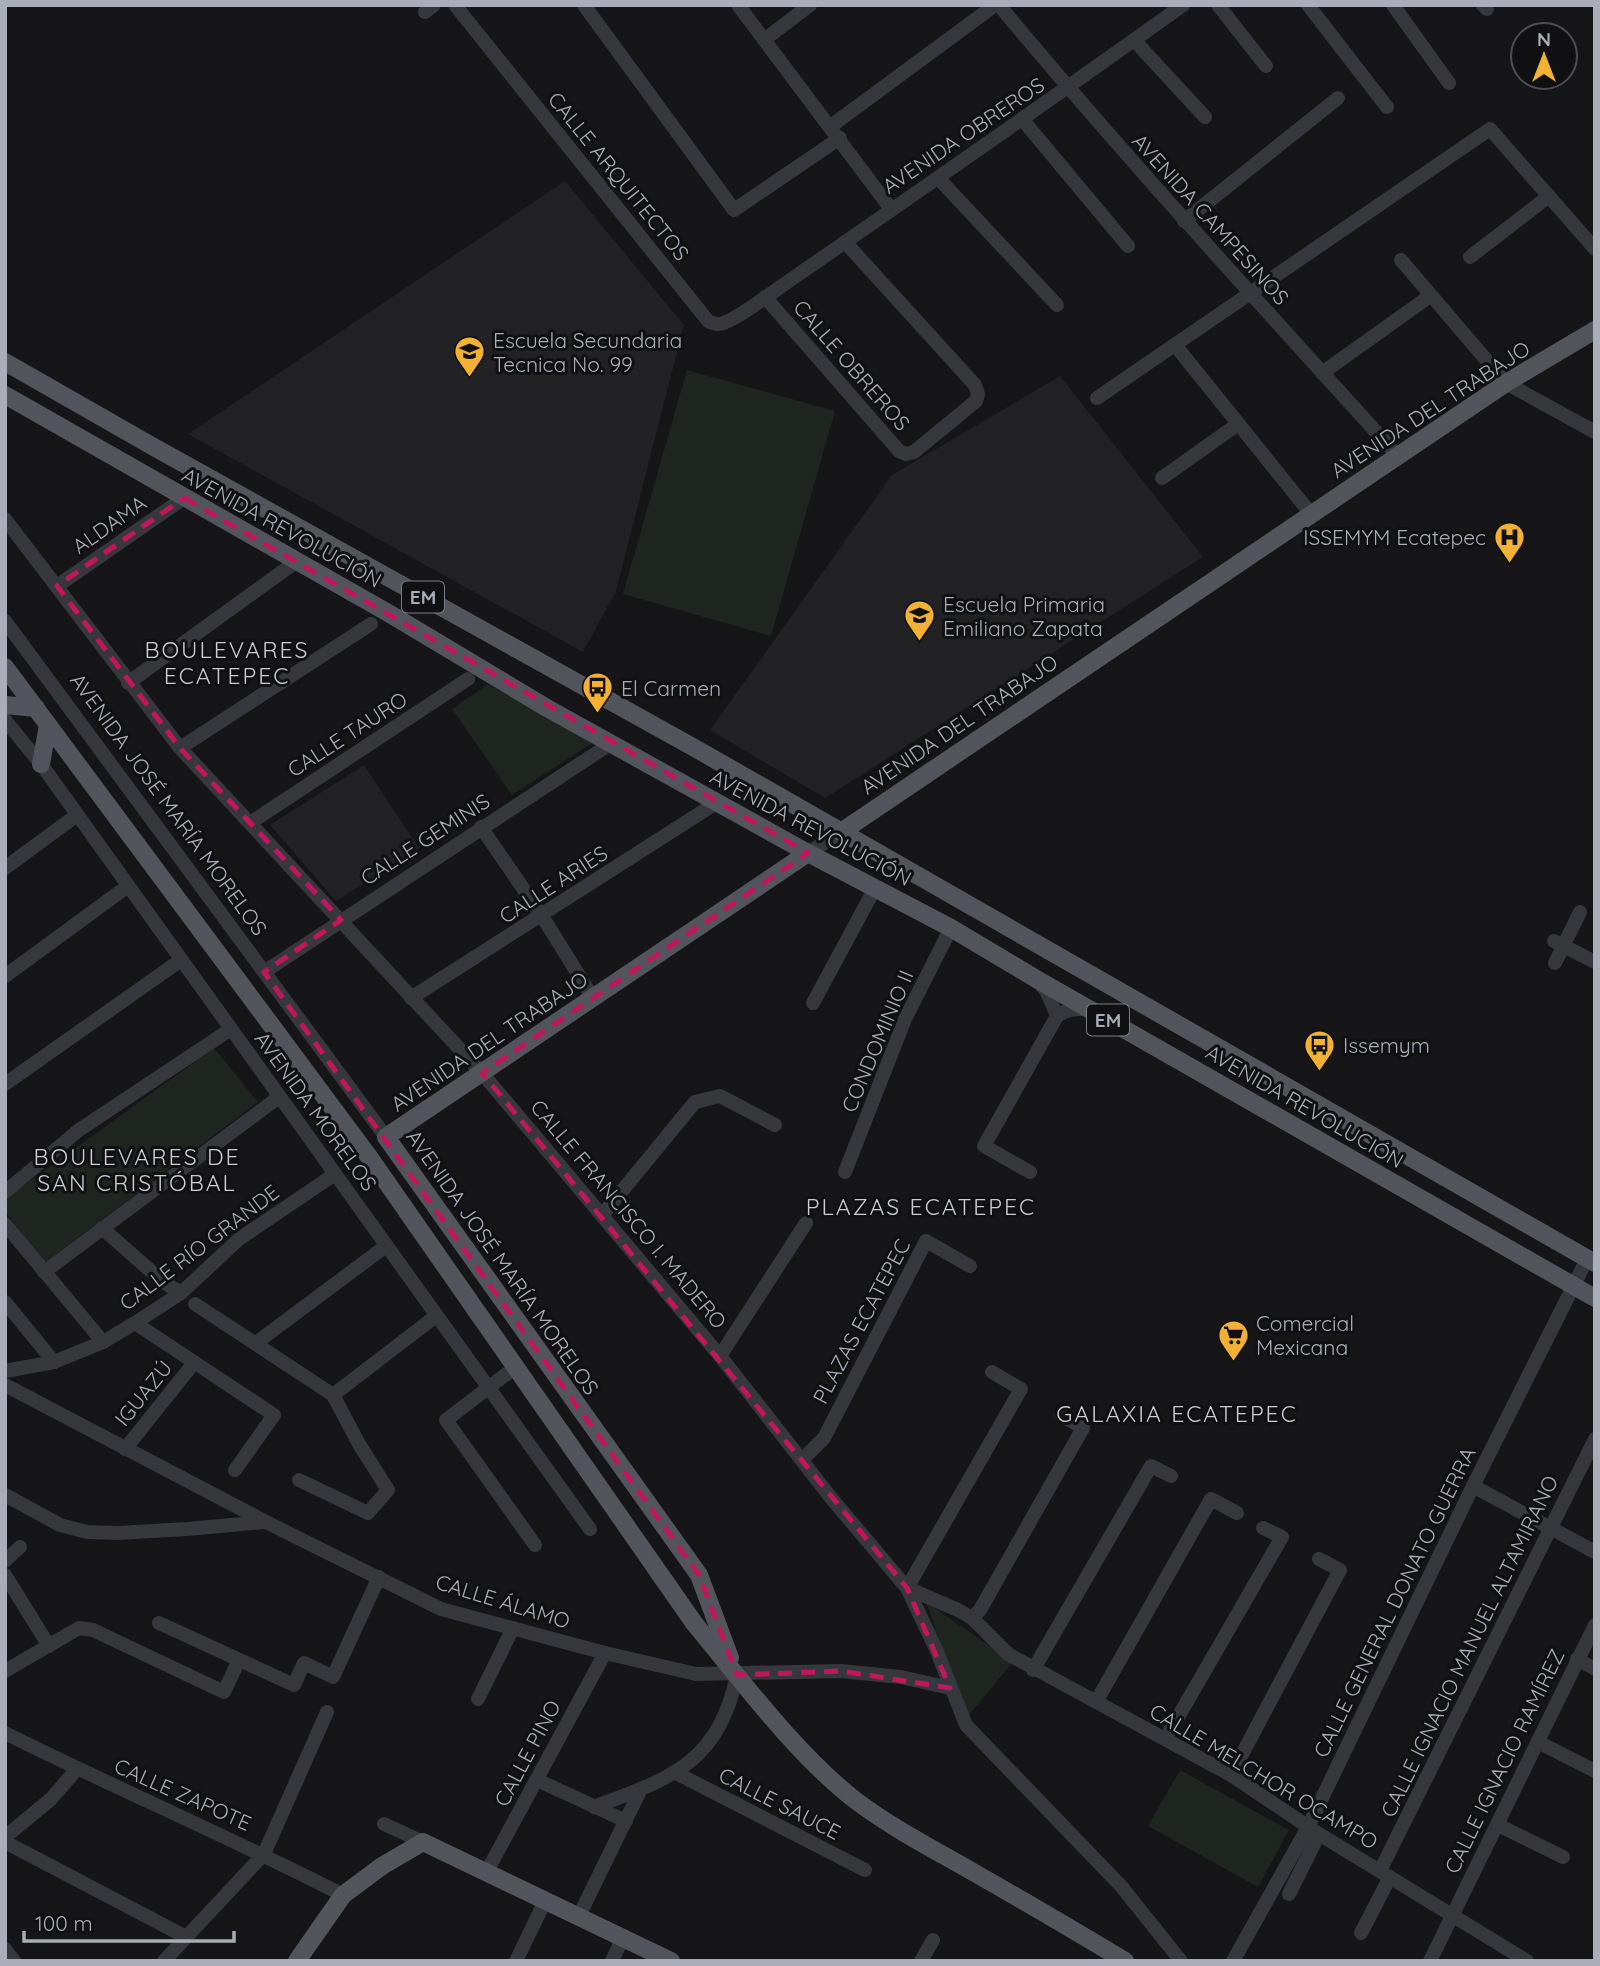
<svg xmlns="http://www.w3.org/2000/svg" width="1600" height="1966" font-family="Quicksand,sans-serif">
<rect width="100%" height="100%" fill="#161618"/>
<!-- built -->
<g fill="#222225">
<path d="M565,181L684,325L616,591L583,652L188,434Z"/>
<path d="M1060,376L1203,557L825,798L710,730L892,475Z"/>
<path d="M364,765L419,848L336,901L270,825Z"/>
</g>
<!-- green -->
<g fill="#1e261f">
<path d="M687,370L835,411L771,636L623,594Z"/>
<path d="M488,684L594,742L512,795L452,709Z"/>
<path d="M214,1048L258,1102L44,1263L5,1211V1199Z"/>
<path d="M926,1602L1013,1662L967,1717Z"/>
<path d="M1180,1770L1289,1830L1258,1887L1148,1826Z"/>
</g>
<g fill="none" stroke-linecap="round" stroke-linejoin="round">
<!-- minor -->
<g stroke="#37383d" stroke-width="14">
<path d="M455,5L708,321C710,322 715,324 718,324C730,325 774,291 786,283C919,191 1052,99 1183,5"/>
<path d="M584,5L734,210L840,138"/>
<path d="M738,5L891,209"/>
<path d="M999,5C1127,159 1263,307 1398,456"/>
<path d="M1218,5L1266,66"/>
<path d="M1308,5L1387,107"/>
<path d="M1393,5L1449,83"/>
<path d="M1483,5L1487,9"/>
<path d="M425,12L434,5"/>
<path d="M764,40L810,5"/>
<path d="M1134,40L1205,117"/>
<path d="M1022,119L1128,246"/>
<path d="M831,126L995,5"/>
<path d="M939,179L1057,305"/>
<path d="M1184,221L1338,98"/>
<path d="M1470,257L1549,196"/>
<path d="M1401,260L1506,383L1595,432"/>
<path d="M765,297L899,451L906,454L914,452L976,401L978,394L975,385L845,242"/>
<path d="M1175,345L1311,514"/>
<path d="M1322,373L1430,296"/>
<path d="M1097,398L1490,129L1595,249"/>
<path d="M1162,478L1238,424"/>
<path d="M5,519L180,748L482,1073L720,1356L832,1499L907,1588L936,1649L966,1725L1121,1886L1181,1961"/>
<path d="M57,586L184,498"/>
<path d="M5,621L386,1137"/>
<path d="M128,683L297,561"/>
<path d="M5,720L41,764L590,1529"/>
<path d="M180,748L371,624"/>
<path d="M250,823L468,679"/>
<path d="M481,827L542,916L593,998"/>
<path d="M808,853L841,832"/>
<path d="M5,868L77,815"/>
<path d="M1554,941L1595,962"/>
<path d="M1555,963L1580,912"/>
<path d="M264,972L610,744"/>
<path d="M5,976L128,886"/>
<path d="M1038,981L1047,992L1057,1016"/>
<path d="M411,998L716,803"/>
<path d="M813,1003L875,888"/>
<path d="M5,1084L181,960"/>
<path d="M845,1172L905,1019L951,928"/>
<path d="M1030,1172L984,1146L1057,1016C1068,1009 1076,1008 1090,1010"/>
<path d="M5,1192L79,1130L231,1029"/>
<path d="M603,1214L695,1102L720,1096L775,1125"/>
<path d="M5,1224L103,1342"/>
<path d="M102,1228L162,1281L181,1293"/>
<path d="M44,1272L279,1097"/>
<path d="M5,1302L54,1362"/>
<path d="M195,1304L333,1395L359,1444L388,1490L368,1513L299,1480"/>
<path d="M135,1323L274,1415L235,1470"/>
<path d="M256,1343L386,1246"/>
<path d="M720,1356L806,1223"/>
<path d="M517,1366L446,1420L535,1545"/>
<path d="M5,1371L54,1362L103,1342L135,1323L181,1293L239,1239L335,1174"/>
<path d="M992,1372L1021,1389L907,1588L958,1610L972,1618L1008,1654L1231,1775L1319,1834L1527,1961"/>
<path d="M5,1385L266,1522L441,1609L605,1653L696,1674L841,1671L901,1677L950,1688"/>
<path d="M333,1395L436,1316"/>
<path d="M125,1449L193,1364"/>
<path d="M802,1460L824,1438L926,1241L970,1266"/>
<path d="M1473,1486L1595,1552"/>
<path d="M5,1495L60,1525L87,1532L118,1533L187,1529L264,1522"/>
<path d="M5,1561L20,1547"/>
<path d="M5,1575L49,1646"/>
<path d="M972,1618L980,1610L1083,1428L1061,1415"/>
<path d="M159,1623L294,1685L304,1663L333,1677L379,1577"/>
<path d="M1577,1659L1595,1669"/>
<path d="M1033,1670L1151,1466L1171,1476"/>
<path d="M5,1671L79,1628L93,1630L224,1692L239,1660"/>
<path d="M478,1699L513,1628"/>
<path d="M1096,1702L1211,1499L1237,1513"/>
<path d="M5,1733C117,1789 232,1838 343,1895"/>
<path d="M1166,1738L1282,1537L1263,1528"/>
<path d="M1538,1742L1595,1771"/>
<path d="M676,1773L865,1870"/>
<path d="M1231,1775L1340,1570L1319,1559"/>
<path d="M537,1780L626,1821"/>
<path d="M594,1807C671,1778 718,1764 737,1675"/>
<path d="M384,1824L423,1842"/>
<path d="M1498,1825L1563,1857"/>
<path d="M5,1837L51,1799L77,1769"/>
<path d="M5,1842L186,1937"/>
<path d="M1380,1871L1595,1439"/>
<path d="M486,1873L605,1653"/>
<path d="M1289,1894L1319,1834"/>
<path d="M579,1916L641,1789"/>
<path d="M1361,1933L1390,1877"/>
<path d="M5,1949L14,1961"/>
<path d="M164,1961L264,1854L327,1712"/>
<path d="M516,1961L545,1901"/>
<path d="M612,1961L623,1937"/>
<path d="M921,1961L933,1940"/>
<path d="M1233,1961L1308,1827L1473,1486L1587,1259"/>
<path d="M1430,1961L1595,1625"/>
</g>
<!-- major -->
<g stroke="#53555c" stroke-width="18">
<path d="M5,362L152,446L700,751L1595,1263"/>
<path d="M5,395L390,614L547,708L808,853L951,928L1038,980L1595,1298"/>
<path d="M5,667L367,1154L694,1623C742,1681 796,1754 855,1800C892,1828 933,1849 973,1872C1024,1901 1075,1931 1125,1961"/>
<path d="M5,705L36,708"/>
<path d="M41,764L48,725"/>
<path d="M841,832L1506,383L1595,330"/>
<path d="M730,1658L699,1575L386,1137L808,853"/>
<path d="M297,1961L343,1895L382,1866L423,1842L671,1961"/>
</g>
</g>
<!-- marked area -->
<path fill="none" stroke="#c2185b" stroke-width="5" stroke-dasharray="14 9" stroke-linejoin="round" d="M184,498L808,853L482,1073L907,1588L950,1688L841,1671L737,1675L699,1575L264,972L341,920L180,748L57,586Z"/>
<!-- icons -->
<defs>
<symbol id="school-pin" viewBox="-11 -11 22 30"><path d="M0 17L-7.5 6A9.5 9.5 0 1 1 7.5 6Z" fill="#f2b134" stroke="#111113"/><path d="M0-5L7-2L0 1L-7-2ZM-4 1L0 2.5L4 1V4Q0 6-4 4Z" fill="#111"/></symbol>
<symbol id="hospital-pin" viewBox="-11 -11 22 30"><path d="M0 17L-7.5 6A9.5 9.5 0 1 1 7.5 6Z" fill="#f2b134" stroke="#111113"/><path d="M-5-5h3v3.5h4V-5h3V5h-3V1.5h-4V5h-3Z" fill="#111"/></symbol>
<symbol id="bus-pin" viewBox="-11 -11 22 30"><path d="M0 17L-7.5 6A9.5 9.5 0 1 1 7.5 6Z" fill="#f2b134" stroke="#111113"/><path d="M-5-6H5V4H4V6H2V4H-2V6H-4V4H-5ZM-3.5-4V0h7V-4ZM-3.5 1.2v1.5H-2V1.2ZM2 1.2v1.5H3.5V1.2Z" fill="#111"/></symbol>
<symbol id="supermarket-pin" viewBox="-11 -11 22 30"><path d="M0 17L-7.5 6A9.5 9.5 0 1 1 7.5 6Z" fill="#f2b134" stroke="#111113"/><path d="M-6-5.5h2.5l.6 2H6L4.5 2H-2.5L-4.4-4H-6ZM-1.5 3.2a1.3 1.3 0 1 0 .1 0ZM3 3.2a1.3 1.3 0 1 0 .1 0Z" fill="#111"/></symbol>
</defs>
<g fill-rule="evenodd">
<use href="#school-pin" x="452" y="334" width="35" height="47"/>
<use href="#hospital-pin" x="1492" y="520" width="35" height="47"/>
<use href="#school-pin" x="902" y="598" width="35" height="47"/>
<use href="#bus-pin" x="580" y="670" width="35" height="47"/>
<use href="#bus-pin" x="1302" y="1028" width="35" height="47"/>
<use href="#supermarket-pin" x="1216" y="1318" width="35" height="47"/>
</g>
<g text-anchor="middle" dominant-baseline="central" stroke-width="6" stroke-linejoin="round" paint-order="stroke">
<!-- shield labels -->
<g fill="#111113" stroke="#7b7e86" stroke-width="2">
<rect x="402" y="581.5" width="42" height="31" rx="5"/>
<rect x="1087" y="1004.5" width="42" height="31" rx="5"/>
</g>
<g font-size="19" font-weight="bold" fill="#a8adb8">
<text x="423" y="597">EM</text>
<text x="1108" y="1020">EM</text>
</g>
<!-- street labels -->
<g font-size="21" fill="#a8adb8" stroke="#111113">
<text transform="translate(963 135) rotate(-34)">AVENIDA OBREROS</text>
<text transform="translate(619 176) rotate(51)">CALLE ARQUITECTOS</text>
<text transform="translate(1211 219) rotate(48)">AVENIDA CAMPESINOS</text>
<text transform="translate(852 365) rotate(49)">CALLE OBREROS</text>
<text transform="translate(1430 409) rotate(-33)">AVENIDA DEL TRABAJO</text>
<text transform="translate(109 524) rotate(-35)">ALDAMA</text>
<text transform="translate(282 527) rotate(29)">AVENIDA REVOLUCIÓN</text>
<text transform="translate(959 724) rotate(-34)">AVENIDA DEL TRABAJO</text>
<text transform="translate(347 734) rotate(-33)">CALLE TAURO</text>
<text transform="translate(169 804) rotate(54)">AVENIDA JOSÉ MARÍA MORELOS</text>
<text transform="translate(811 827) rotate(28)">AVENIDA REVOLUCIÓN</text>
<text transform="translate(425 839) rotate(-33)">CALLE GEMINIS</text>
<text transform="translate(553 884) rotate(-33)">CALLE ARIES</text>
<text transform="translate(489 1041) rotate(-34)">AVENIDA DEL TRABAJO</text>
<text transform="translate(877 1041) rotate(-67)">CONDOMINIO II</text>
<text transform="translate(1305 1106) rotate(30)">AVENIDA REVOLUCIÓN</text>
<text transform="translate(316 1111) rotate(54)">AVENIDA MORELOS</text>
<text transform="translate(629 1214) rotate(50)">CALLE FRANCISCO I. MADERO</text>
<text transform="translate(199 1247) rotate(-37)">CALLE RÍO GRANDE</text>
<text transform="translate(503 1262) rotate(55)">AVENIDA JOSÉ MARÍA MORELOS</text>
<text transform="translate(861 1321) rotate(-62)">PLAZAS ECATEPEC</text>
<text transform="translate(143 1393) rotate(-51)">IGUAZÚ</text>
<text transform="translate(503 1601) rotate(17)">CALLE ÁLAMO</text>
<text transform="translate(1394 1602) rotate(-64)">CALLE GENERAL DONATO GUERRA</text>
<text transform="translate(1469 1646) rotate(-64)">CALLE IGNACIO MANUEL ALTAMIRANO</text>
<text transform="translate(527 1753) rotate(-62)">CALLE PINO</text>
<text transform="translate(1504 1761) rotate(-64)">CALLE IGNACIO RAMÍREZ</text>
<text transform="translate(1264 1776) rotate(31)">CALLE MELCHOR OCAMPO</text>
<text transform="translate(183 1794) rotate(24)">CALLE ZAPOTE</text>
<text transform="translate(780 1803) rotate(27)">CALLE SAUCE</text>
</g>
<!-- poi labels -->
<g font-size="21" fill="#a8adb8" stroke="#111113" text-anchor="start">
<text x="493" y="340">Escuela Secundaria<tspan x="493" dy="24">Tecnica No. 99</tspan></text>
<text x="1486" y="537" text-anchor="end">ISSEMYM Ecatepec</text>
<text x="943" y="604">Escuela Primaria<tspan x="943" dy="24">Emiliano Zapata</tspan></text>
<text x="621" y="688">El Carmen</text>
<text x="1343" y="1045">Issemym</text>
<text x="1256" y="1323">Comercial<tspan x="1256" dy="24">Mexicana</tspan></text>
</g>
<!-- neighbourhood labels -->
<g font-size="23" letter-spacing="2" fill="#c9ccd4" stroke="#111113">
<text x="227" y="649">BOULEVARES<tspan x="227" dy="26">ECATEPEC</tspan></text>
<text x="137" y="1156">BOULEVARES DE<tspan x="137" dy="26">SAN CRISTÓBAL</tspan></text>
<text x="921" y="1206">PLAZAS ECATEPEC</text>
<text x="1177" y="1413">GALAXIA ECATEPEC</text>
</g>
</g>
<!-- border -->
<rect width="1600" height="1966" fill="none" stroke="#a8adb8" stroke-width="14"/>
<!-- north arrow -->
<g transform="translate(1544 56)"><circle r="33" fill="#111113" stroke="#4d4f55" stroke-width="2"/>
<path d="M0-5L12 26L0 18L-12 26Z" fill="#f2b134"/>
<text y="-10" font-size="19" font-weight="bold" text-anchor="middle" fill="#a8adb8">N</text>
</g>
<!-- scale -->
<path d="M24 1931v10h210v-10" fill="none" stroke="#a8adb8" stroke-width="3.5"/>
<text x="35" y="1931" font-size="21" fill="#a8adb8" stroke="#111113" stroke-width="5" paint-order="stroke">100 m</text>
</svg>
